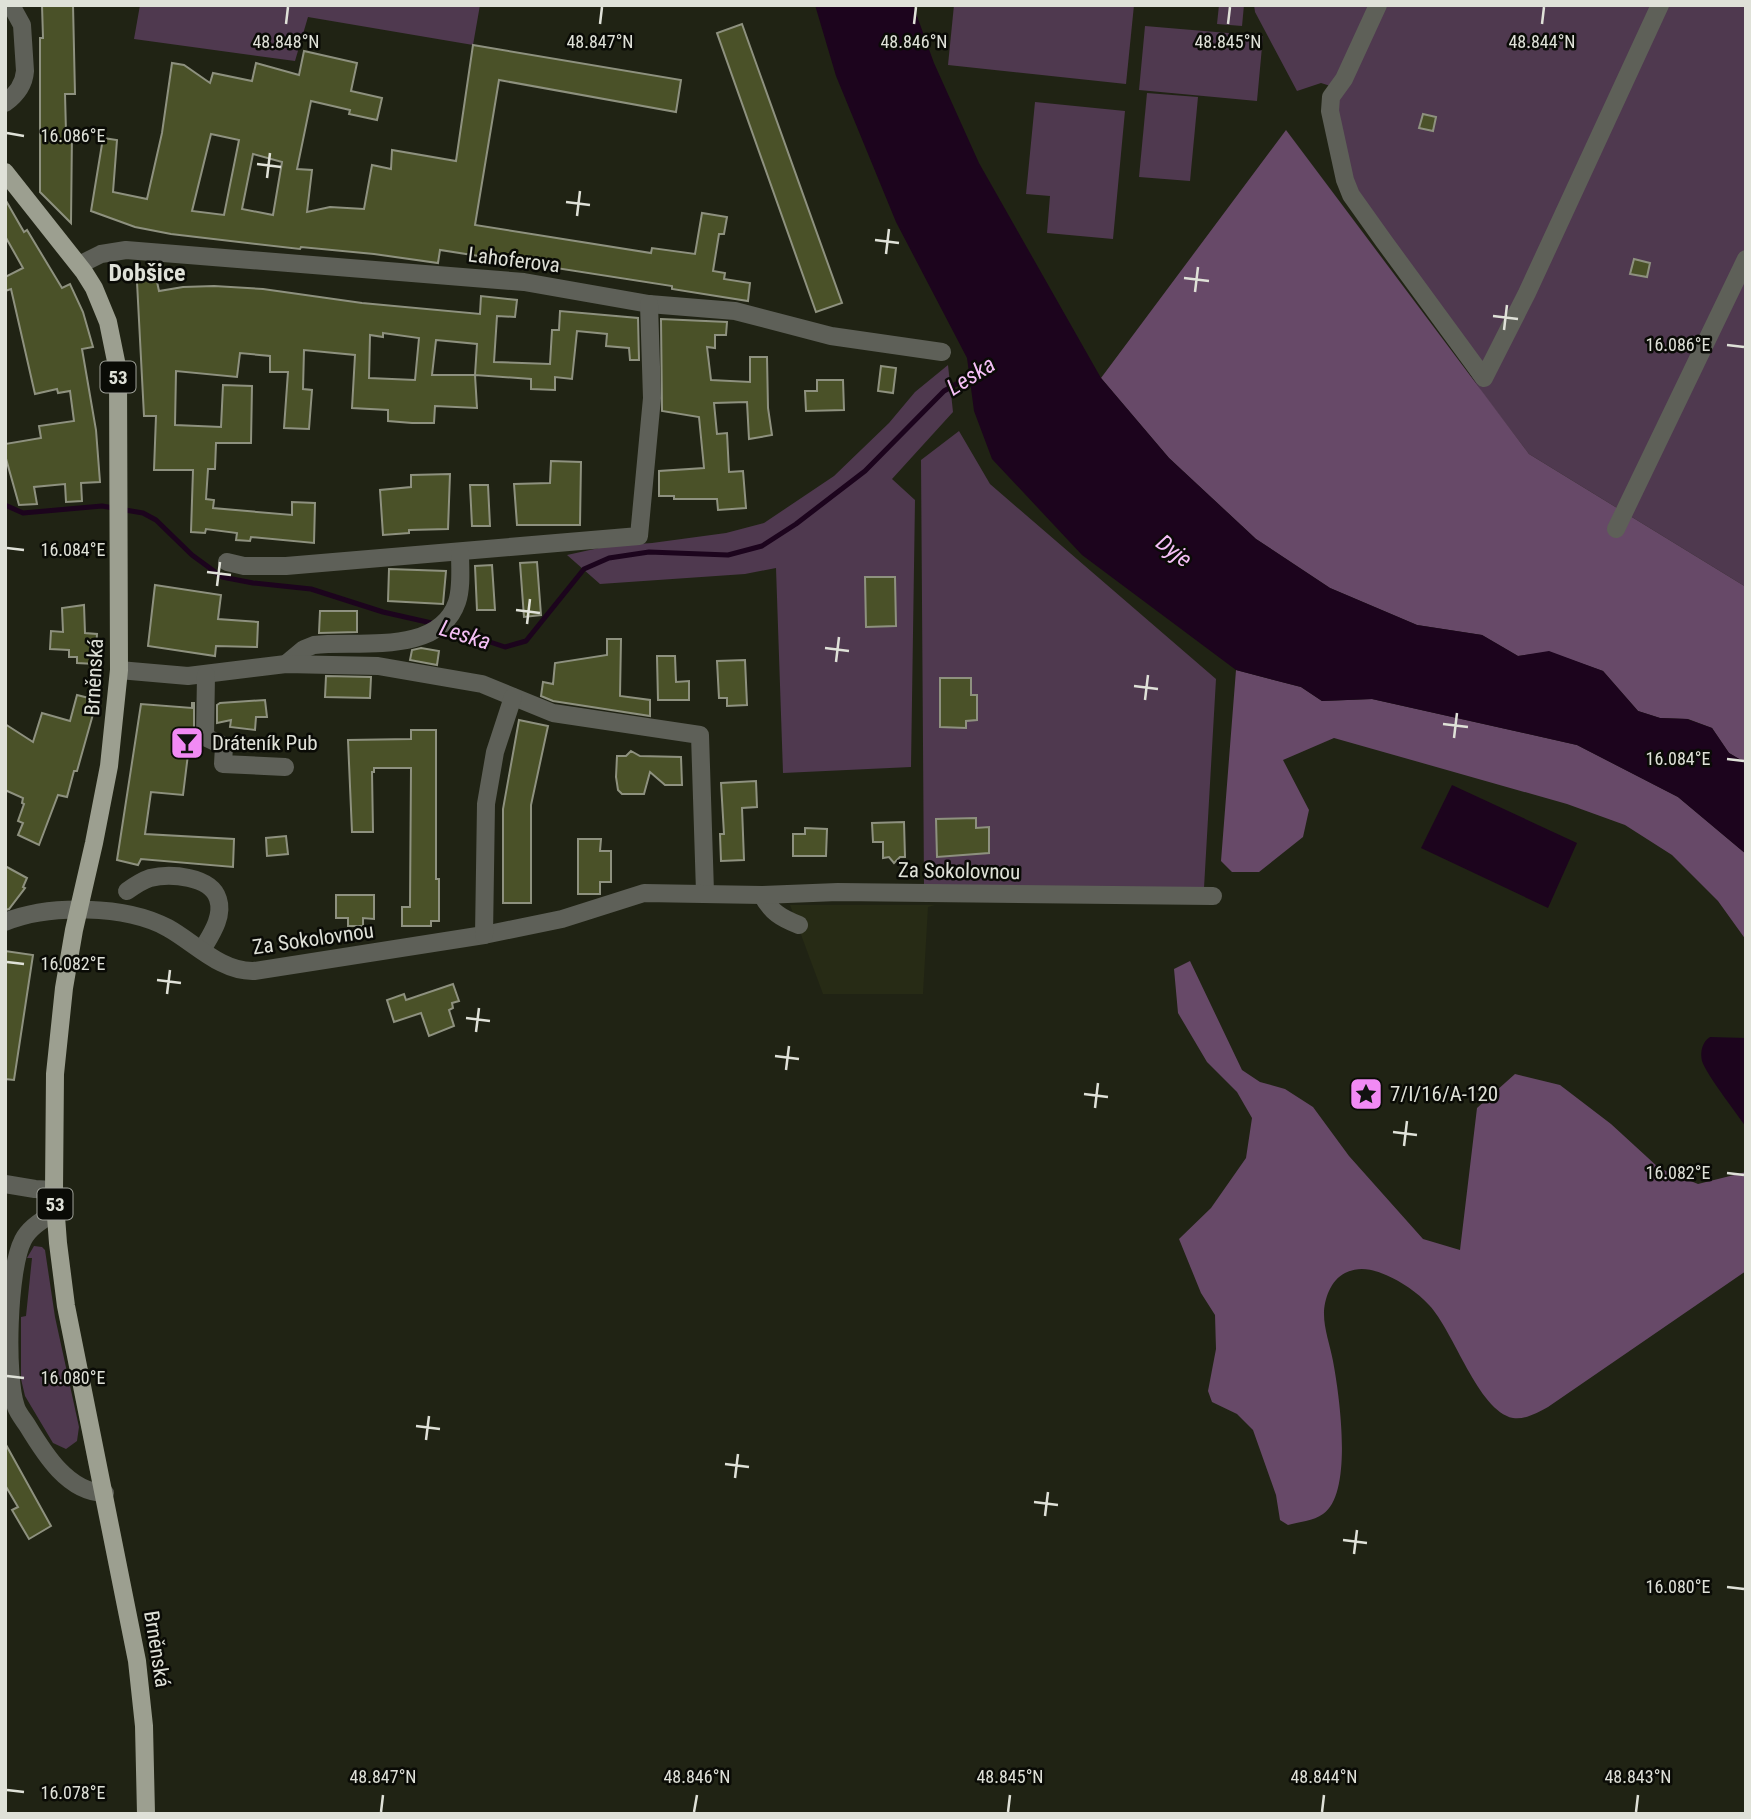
<svg xmlns="http://www.w3.org/2000/svg" width="1751" height="1819" font-family="'Roboto Condensed',sans-serif">
<rect width="100%" height="100%" fill="#202314"/>
<!-- built -->
<path fill="#272b15" d="M790,905H935L928,907L923,994H823Z"/>
<!-- green -->
<g fill="#4f394f">
<path d="M140,5H480L473,45L308,17L295,61L134,39Z"/>
<path d="M954,5H1134L1126,84L948,65Z"/>
<path d="M1219,5H1244L1242,26L1217,24Z"/>
<path d="M1254,5H1746V587L1529,454L1481,391L1350,183L1336,105L1343,90L1321,83L1297,91L1255,12Z"/>
<path d="M1145,26L1263,36L1257,101L1139,90Z"/>
<path d="M1147,93L1198,97L1190,181L1139,177Z"/>
<path d="M1035,102L1125,111L1113,239L1047,233L1050,196L1026,194Z"/>
<path d="M948,365L953,412L892,479L915,500L911,767L783,773L776,568L745,574L600,584L567,555L608,546L652,543L726,533L764,523L834,476L889,423L915,392Z"/>
<path d="M959,431L990,484L1216,679L1204,888L924,886L921,460Z"/>
<path d="M34,1246L42,1247L45,1250L55,1317L79,1427L77,1441L66,1449L53,1443L25,1396L21,1379V1317L26,1316L32,1258H27Z"/>
</g>
<!-- forest -->
<g fill="#674968">
<path d="M1286,130L1529,454L1746,587V763L1729,753L1712,728L1688,719L1660,718L1638,711L1603,671L1549,652L1518,656L1482,635L1417,625L1330,588L1256,539L1169,458L1101,378Z"/>
<path d="M1236,670L1301,687L1322,701L1372,699L1577,745L1678,797L1746,854V940L1718,901L1672,855L1625,825L1567,804L1334,738L1283,760L1309,810L1303,837L1259,872H1232L1221,861Z"/>
<path d="M1190,961L1242,1070L1260,1082L1285,1089L1313,1107L1349,1156L1423,1239L1460,1250L1477,1108L1515,1074L1560,1085L1611,1124L1659,1168L1698,1184L1746,1172V1271L1548,1407C1538,1412 1526,1420 1513,1418C1478,1411 1454,1331 1429,1305C1417,1292 1402,1282 1386,1275C1372,1269 1359,1266 1345,1273C1331,1280 1324,1299 1324,1314C1324,1329 1330,1345 1333,1361C1339,1393 1354,1493 1323,1514C1314,1521 1298,1522 1288,1525L1280,1520L1276,1495L1253,1430L1237,1414L1212,1402L1208,1391L1216,1349L1215,1315L1201,1293L1179,1239L1211,1208L1246,1158L1252,1118L1237,1092L1207,1062L1178,1013L1174,969Z"/>
</g>
<!-- water -->
<g fill="#1c041d">
<path d="M815,5H913L934,63L979,163L1101,378L1169,458L1256,539L1330,588L1417,625L1482,635L1518,656L1549,651L1603,671L1638,711L1660,718L1687,719L1712,728L1729,753L1746,763V854L1678,797L1577,745L1372,699L1322,701L1301,687L1236,670L1082,555L992,459L974,411L967,358L896,222L836,76Z"/>
<path d="M1452,785L1577,843L1548,908L1421,848Z"/>
<path d="M1710,1037L1746,1038V1127C1737,1114 1706,1074 1702,1061C1700,1052 1702,1042 1710,1037Z"/>
</g>
<g fill="none" stroke-linecap="round" stroke-linejoin="round">
<!-- stream -->
<g stroke="#1c041d" stroke-width="5">
<path d="M5,505L23,513L102,506L143,513L156,520L192,555L222,577L253,583L311,589L383,612L436,624"/>
<path d="M445,627L505,647L526,641L584,569L609,558L649,552L728,555L762,546L796,524L865,471L944,391L974,374"/>
</g>
</g>
<!-- building -->
<g fill="#4a5128" stroke="#8e917f" stroke-width="2" fill-rule="evenodd">
<path d="M42,5H73L75,94H65L66,132H72L71,223L40,192V38H43Z"/>
<path d="M742,24L842,303L816,312L717,33Z"/>
<path d="M473,45L681,80L676,112L499,80L475,225L651,253L652,248L695,254L702,213L727,217L724,234H719L713,271L725,273L724,279L750,283L748,301L672,289V286L440,250L438,263L374,254L301,247L300,249L171,234L135,227L91,211L103,138L117,140L113,192L147,199L162,133L172,63L184,65L210,83L213,73L252,81L256,63L299,75L304,51L357,63L351,91L382,98L377,120L349,114L350,110L311,101L297,169L312,170L307,212L330,207L364,209L372,165L391,169L392,150L456,161ZM211,134L239,140L224,215L192,211ZM253,154L282,162L273,215L242,209Z"/>
<path d="M1423,114L1436,117L1433,131L1419,128Z"/>
<path d="M5,199L24,232L27,230L62,288L70,284L83,312L93,347L82,349L96,430L100,482L81,483L82,501L66,502L65,484L34,487L37,504L19,505L5,455V444L41,438L39,426L74,421L70,391L58,393L57,389L35,394L11,289L5,291V277L23,268L5,236Z"/>
<path d="M1634,259L1650,263L1647,277L1630,274Z"/>
<path d="M156,277L159,291L183,287L214,286L263,289L362,303L480,314L481,296L517,300L515,317L497,316L494,362L550,364L552,330H559L560,311L638,318L639,360H630L629,348L606,346L607,334L577,331L572,379L555,377V390L531,389V379L475,375L477,408L435,406L434,423H412L388,421V410L352,408L355,355L304,350L303,389L312,390L309,429L284,428L288,372H270V356L240,353L237,377L176,371L175,425L221,427L223,385L252,386L251,443H216L215,469H208L206,499L214,500L213,508L292,515V502L315,503L314,543L251,537L250,541L236,540L237,533L206,529L205,533L191,532L193,470H154L156,416H144L137,282ZM383,333L419,338L415,380L369,378L370,335L383,337ZM436,340L477,344L475,375H432Z"/>
<path d="M661,319L727,322L726,335H715V348L707,347L711,380L750,382V357H767L768,408L772,435L749,439L747,402L714,403L717,434L727,433L729,472L743,471L746,508L718,510L717,499H674V496H659V471L704,468L699,417L662,411Z"/>
<path d="M881,366L896,368L893,393L878,391Z"/>
<path d="M817,380H843L844,410L806,411L805,391H817Z"/>
<path d="M551,461L581,462L580,525H517L514,484L550,483Z"/>
<path d="M450,474L448,529L409,530V533L383,535L380,490L411,487V475Z"/>
<path d="M470,485H488L490,526H472Z"/>
<path d="M537,562L541,615L524,617L520,563Z"/>
<path d="M492,565L495,610H477L475,566Z"/>
<path d="M389,569L446,571L443,604L388,601Z"/>
<path d="M865,577H895L896,626L866,627Z"/>
<path d="M155,585L221,595L218,619L258,622L257,647L216,646L215,656L148,646Z"/>
<path d="M84,605L85,633L97,634L95,664L77,663V657H69V650L50,649L51,631L63,632L62,608Z"/>
<path d="M320,611H357V632L319,633Z"/>
<path d="M607,639H621L620,696L650,700V716L553,701L541,696L543,682L553,684L555,663L607,655Z"/>
<path d="M421,648L439,651L437,665L410,660L412,650Z"/>
<path d="M657,656H675L676,682L689,681V700H658Z"/>
<path d="M745,660L747,705L727,706V698H719L717,661Z"/>
<path d="M326,676L371,677L370,698L325,697Z"/>
<path d="M940,678H971V695H977V720L966,721V728L940,727Z"/>
<path d="M77,695L97,700L77,771H74L67,797L58,795L39,845L18,835L23,823L18,821L24,804L22,803L23,798L5,790V724L33,742L42,713L70,721Z"/>
<path d="M265,700L267,717H256L255,730L230,727L231,720L217,723V705L220,703Z"/>
<path d="M192,703H194V730H191L183,795L151,792L145,834L234,839L233,867L141,859L138,865L117,860L141,704L192,708Z"/>
<path d="M519,720L548,726L531,805V903H503V809Z"/>
<path d="M411,730H436V879H439V921H431V926H402V907H410L411,768H374V772H372L373,832H352L348,740L411,739Z"/>
<path d="M631,751L640,756L681,757L682,785H665L650,772L644,794H622L618,790L616,777L617,756H626Z"/>
<path d="M756,781L757,807L742,808L744,860L721,861L720,834H724L721,783Z"/>
<path d="M976,818V828L989,827V853L937,857L936,819Z"/>
<path d="M904,822L905,857H900L894,863L889,857L883,858V842H873L872,823Z"/>
<path d="M805,828L827,829L826,856H793V834H805Z"/>
<path d="M286,836L288,854L267,856L266,838Z"/>
<path d="M578,839H601L600,851H611V882H600V894H578Z"/>
<path d="M5,866L27,878L23,887L25,888L9,909L5,910Z"/>
<path d="M336,895H374V919L363,918V926H348V918H336Z"/>
<path d="M5,951L33,955L14,1080L5,1079Z"/>
<path d="M453,984L459,1001L452,1003L453,1008L449,1010L454,1026L429,1036L421,1013L394,1022L387,1000L404,994L406,1000Z"/>
<path d="M5,1443L51,1526L29,1539L12,1510L18,1507L5,1485Z"/>
</g>
<g fill="none" stroke-linecap="round" stroke-linejoin="round">
<!-- minor -->
<g stroke="#5e6058" stroke-width="18">
<path d="M1378,5L1344,79L1331,97L1330,111L1345,180L1351,195L1383,240L1484,378L1527,293L1660,5"/>
<path d="M5,103C16,95 24,85 25,71L22,25L11,5"/>
<path d="M79,265L101,254L126,250L524,282L649,304L735,311L831,336L942,352"/>
<path d="M1616,529L1746,259"/>
<path d="M227,562L244,566H286L639,536L652,398L649,304"/>
<path d="M286,664L304,649L314,645C358,640 439,656 457,602C462,587 460,568 460,552"/>
<path d="M119,670L188,676L286,664L378,666L482,684L553,713L700,735L705,892"/>
<path d="M206,675L205,737L224,746L223,764L285,767"/>
<path d="M127,891C134,886 141,881 150,878C170,873 211,876 218,899C224,917 210,936 202,950"/>
<path d="M762,895C771,912 781,918 799,925"/>
<path d="M5,922C49,904 126,905 168,928C195,943 221,972 254,971L484,935L562,919L644,893L762,895L838,892L1213,896"/>
<path d="M484,935L486,804L495,752L513,697"/>
<path d="M5,1184L35,1189L54,1190"/>
<path d="M55,1213C43,1219 29,1228 23,1240C8,1269 5,1377 16,1407C18,1413 23,1419 27,1425C44,1453 68,1493 105,1493"/>
</g>
<!-- major -->
<path stroke="#9c9f90" stroke-width="18" d="M5,172L84,272L94,288L108,322L118,371L119,670L109,766L94,843L74,930L64,988L55,1074L54,1190L58,1243L66,1306L137,1661L144,1726L146,1814"/>
</g>
<!-- ticks -->
<path fill="none" stroke="#dfe1d8" stroke-width="2.5" d="M286,24L288,7M600,24L602,7M914,24L916,7M1228,24L1230,7M1542,24L1544,7M7,133L24,136M257,164L281,167M267,178L270,153M566,202L590,205M577,216L580,191M875,240L899,243M886,254L889,229M1184,278L1209,281M1195,292L1198,267M1493,316L1518,319M1504,330L1507,305M1727,345L1744,347M7,548L24,550M207,572L231,575M217,586L220,562M516,610L540,613M527,624L530,599M825,648L849,651M836,662L839,637M1134,686L1158,689M1145,700L1148,675M1443,724L1468,727M1454,738L1457,713M1727,759L1744,761M7,962L24,964M157,980L181,983M167,994L170,970M466,1018L490,1021M476,1032L479,1008M775,1056L799,1059M786,1070L789,1046M1084,1094L1108,1097M1095,1108L1098,1083M1393,1132L1417,1135M1404,1146L1407,1121M1727,1173L1744,1175M7,1376L24,1378M416,1426L440,1429M426,1440L429,1416M725,1464L749,1467M735,1478L738,1454M1034,1502L1058,1505M1045,1516L1048,1492M1343,1540L1367,1543M1354,1554L1357,1530M1727,1587L1744,1589M7,1790L24,1792M381,1812L383,1795M694,1812L697,1795M1008,1812L1010,1795M1322,1812L1324,1795M1636,1812L1638,1795"/>
<!-- icons -->
<defs>
<symbol id="bar-square" viewBox="-11 -11 22 22"><rect x="-9" y="-9" width="18" height="18" rx="4" fill="#f18af4" stroke="#0a0b06"/><path d="M-6-5H6L.8 .8V4.5H3.5V6h-7V4.5H-.8V.8Z" fill="#111"/></symbol>
<symbol id="sight-square" viewBox="-11 -11 22 22"><rect x="-9" y="-9" width="18" height="18" rx="4" fill="#f18af4" stroke="#0a0b06"/><path d="M0-6L1.8-2.2L6-1.7L2.9 1.2L3.7 5.4L0 3.3L-3.7 5.4L-2.9 1.2L-6-1.7L-1.8-2.2Z" fill="#111"/></symbol>
</defs>
<g fill-rule="evenodd">
<use href="#bar-square" x="168" y="724" width="38" height="38"/>
<use href="#sight-square" x="1347" y="1075" width="38" height="38"/>
</g>
<g text-anchor="middle" dominant-baseline="central" stroke-width="5" stroke-linejoin="round" paint-order="stroke">
<!-- shield labels -->
<g fill="#0a0b06" stroke="#9fa199" stroke-width="2">
<rect x="100.5" y="361.5" width="35" height="31" rx="5"/>
<rect x="37.5" y="1188.5" width="35" height="31" rx="5"/>
</g>
<g font-size="19" font-weight="bold" fill="#dfe1d8">
<text x="118" y="377">53</text>
<text x="55" y="1204">53</text>
</g>
<!-- street labels -->
<g font-size="21" fill="#dfe1d8" stroke="#0a0b06">
<text transform="translate(514 260) rotate(7)">Lahoferova</text>
<text transform="translate(94 677) rotate(-87)">Brněnská</text>
<text transform="translate(959 871) rotate(1)">Za Sokolovnou</text>
<text transform="translate(313 939) rotate(-8)">Za Sokolovnou</text>
<text transform="translate(157 1649) rotate(81)">Brněnská</text>
</g>
<!-- poi labels -->
<g font-size="21" fill="#dfe1d8" stroke="#0a0b06" text-anchor="start">
<text x="212" y="743">Dráteník Pub</text>
<text x="1390" y="1094">7/I/16/A-120</text>
</g>
<!-- water labels -->
<g font-size="23" font-style="italic" fill="#f4bff5" stroke="#0a0b06">
<text transform="translate(971 376) rotate(-32)">Leska</text>
<text transform="translate(1174 551) rotate(37)">Dyje</text>
<text transform="translate(465 635) rotate(17)">Leska</text>
</g>
<!-- quarter labels -->
<g font-size="24" font-weight="bold" fill="#dfe1d8" stroke="#0a0b06">
<text x="147" y="273">Dobšice</text>
</g>
</g>
<g font-size="18" text-anchor="middle" fill="#dfe1d8" stroke="#0a0b06" stroke-width="5" stroke-linejoin="round" paint-order="stroke">
<text x="286" y="48">48.848°N</text>
<text x="600" y="48">48.847°N</text>
<text x="914" y="48">48.846°N</text>
<text x="1228" y="48">48.845°N</text>
<text x="1542" y="48">48.844°N</text>
<text x="73" y="142">16.086°E</text>
<text x="1678" y="351">16.086°E</text>
<text x="73" y="556">16.084°E</text>
<text x="1678" y="765">16.084°E</text>
<text x="73" y="970">16.082°E</text>
<text x="1678" y="1179">16.082°E</text>
<text x="73" y="1384">16.080°E</text>
<text x="1678" y="1593">16.080°E</text>
<text x="383" y="1783">48.847°N</text>
<text x="697" y="1783">48.846°N</text>
<text x="1010" y="1783">48.845°N</text>
<text x="1324" y="1783">48.844°N</text>
<text x="1638" y="1783">48.843°N</text>
<text x="73" y="1799">16.078°E</text>
</g>
<!-- border -->
<rect width="1751" height="1819" fill="none" stroke="#dfe1d8" stroke-width="14"/>
</svg>
